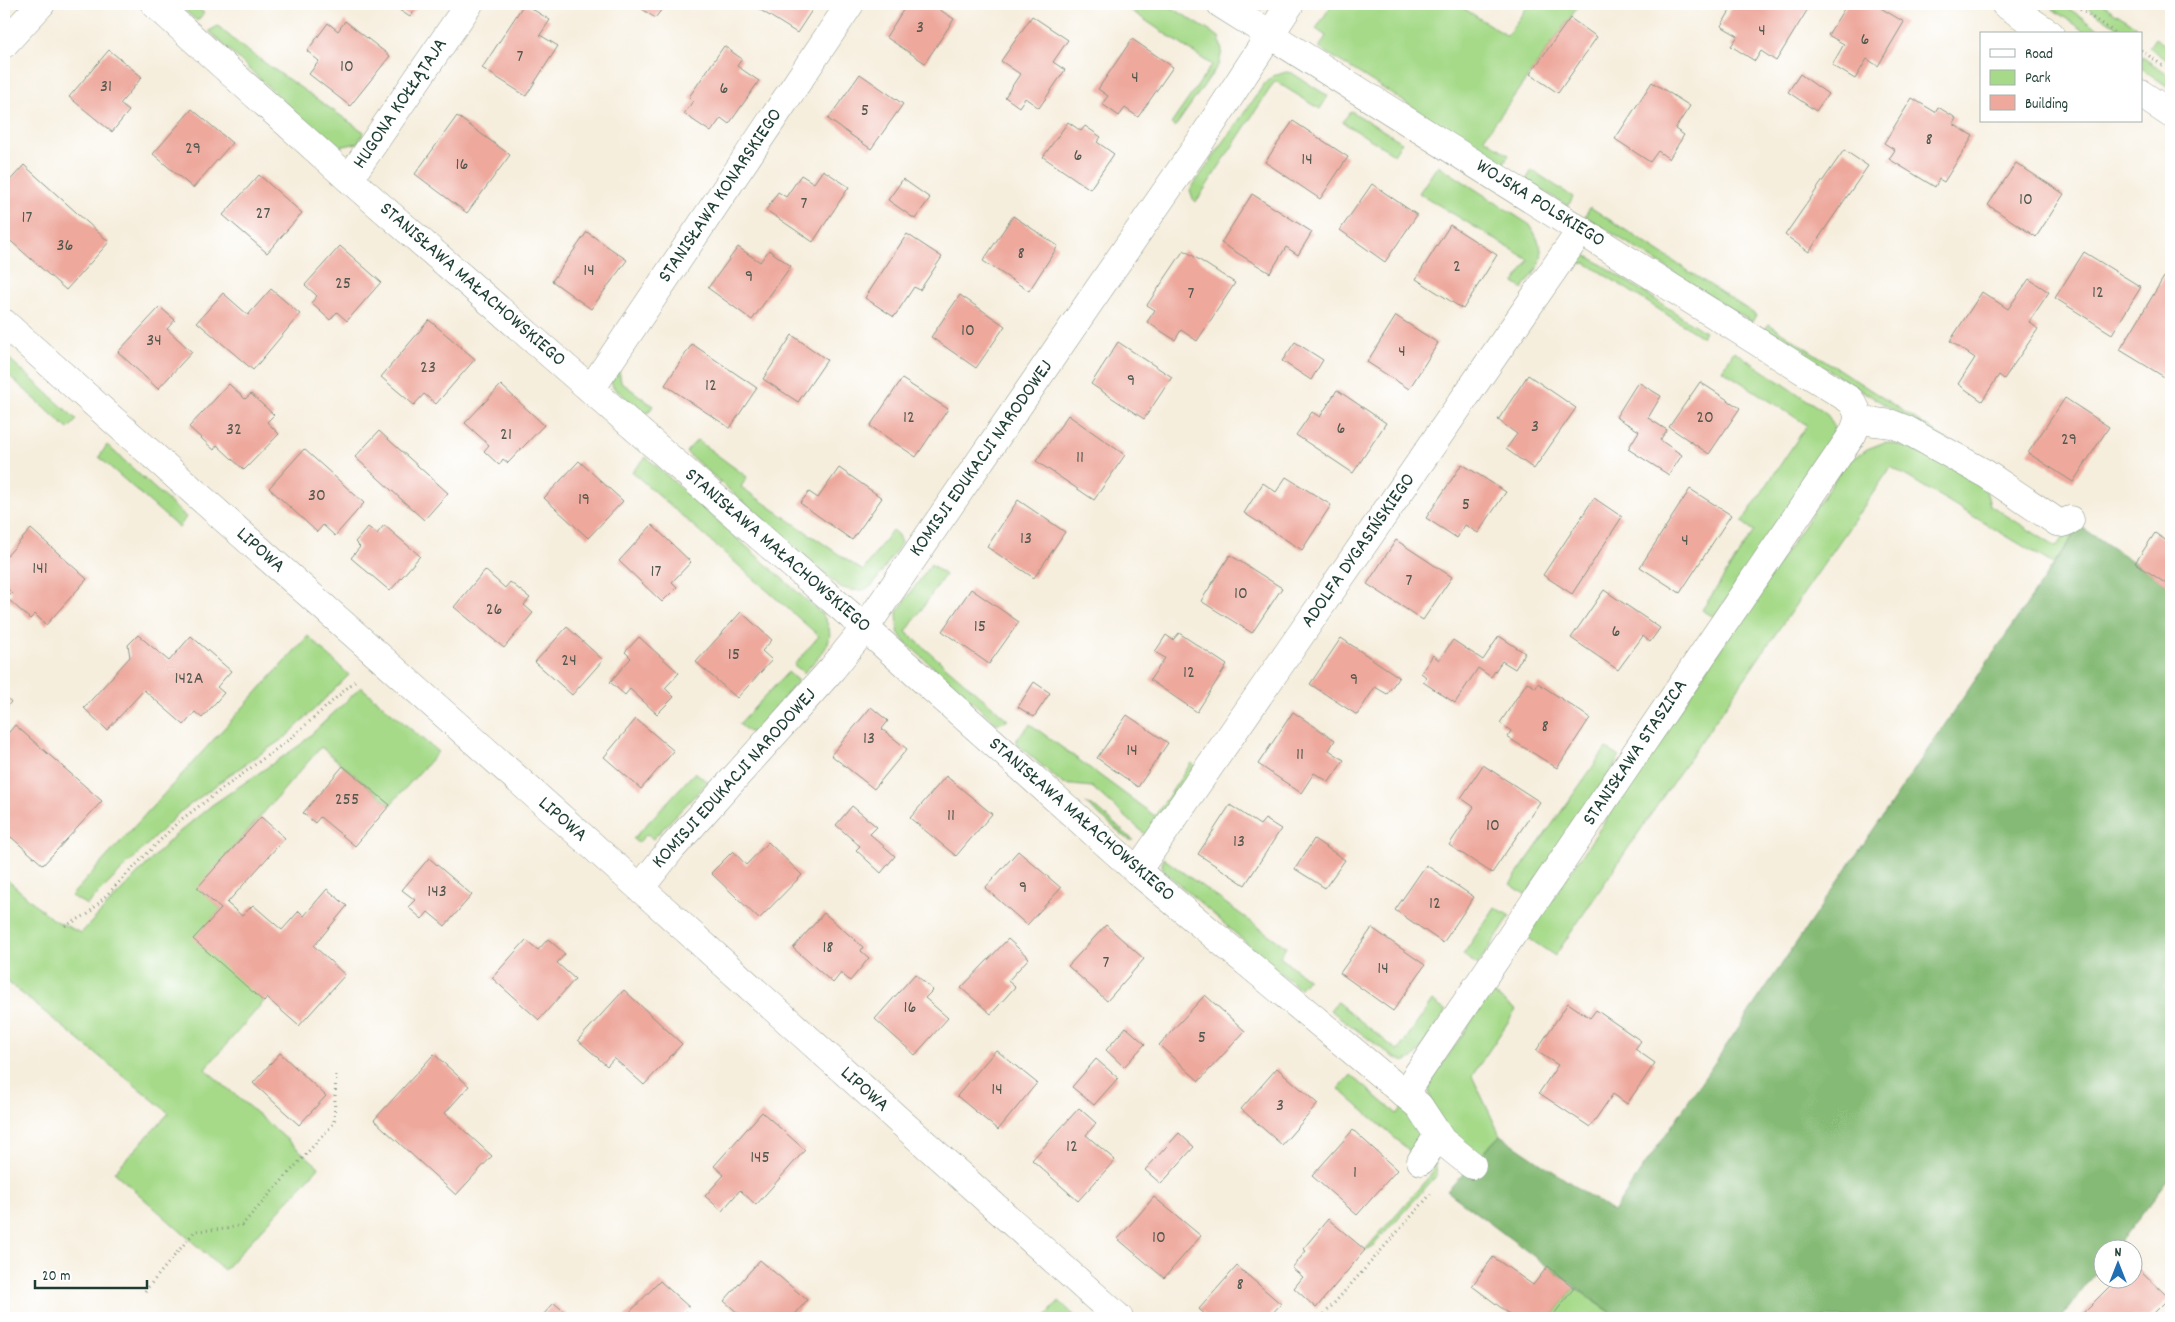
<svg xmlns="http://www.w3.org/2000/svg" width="2175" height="1322" font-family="Dekko,sans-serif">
<rect width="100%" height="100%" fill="#fff"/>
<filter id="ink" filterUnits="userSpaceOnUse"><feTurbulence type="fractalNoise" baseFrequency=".02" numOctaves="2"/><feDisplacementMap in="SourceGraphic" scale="10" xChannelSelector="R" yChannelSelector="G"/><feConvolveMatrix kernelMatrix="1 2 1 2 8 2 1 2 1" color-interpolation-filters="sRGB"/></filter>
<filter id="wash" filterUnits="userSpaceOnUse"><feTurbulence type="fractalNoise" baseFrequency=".0096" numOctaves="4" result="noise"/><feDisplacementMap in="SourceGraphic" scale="20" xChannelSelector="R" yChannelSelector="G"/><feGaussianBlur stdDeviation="1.12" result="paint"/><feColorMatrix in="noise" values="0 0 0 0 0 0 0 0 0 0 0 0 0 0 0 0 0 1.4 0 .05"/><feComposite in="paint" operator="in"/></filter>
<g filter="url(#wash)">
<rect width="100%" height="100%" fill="#f6eedd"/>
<!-- green -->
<g fill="#a6da89" stroke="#628c5e">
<path d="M178,4H193L204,13L197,21Z"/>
<path d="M1121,4H1166L1219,37L1222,51L1219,64L1175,127L1171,124L1212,65Z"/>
<path d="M1332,4H1457L1507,36L1529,4H1580L1484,138L1509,155L1503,164L1319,48L1326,36L1316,29Z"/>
<path d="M2045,4H2062L2106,34H2089Z"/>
<path d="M2082,4H2101L2136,26L2131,34H2127Z"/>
<path d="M218,26L242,47L364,132L358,143L335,148L329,144L209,31Z"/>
<path d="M2155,38L2171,49V63L2149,47Z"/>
<path d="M2141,56L2171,77V89L2141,68Z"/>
<path d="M1286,72L1292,73L1328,96L1320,109L1275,81L1196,202L1193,199L1190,190L1265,83L1273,76Z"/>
<path d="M1351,111L1402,142L1394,154L1342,122Z"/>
<path d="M1438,165L1530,225C1549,258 1543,260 1523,289L1514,283L1529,260L1419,193Z"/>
<path d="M1532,170L1573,197L1568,206L1526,180Z"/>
<path d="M1590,207L1756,315L1752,322L1585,216Z"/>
<path d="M1584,255L1593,259L1705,332L1702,337L1586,263L1570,264L1573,257Z"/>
<path d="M1769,324L1980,461L1979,463L1764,330Z"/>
<path d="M1734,351L1825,412C1837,427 1835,431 1829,449L1714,617L1702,610L1754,531L1742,522L1807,425L1722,370Z"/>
<path d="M4,354L77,420L68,429L4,371Z"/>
<path d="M619,370L621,382L653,406L648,413H643L613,387L611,382Z"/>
<path d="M697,440L747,477L741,487L863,571L892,530L898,535L901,543L873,585C863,593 852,591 840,587L686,452Z"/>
<path d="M1885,442C1923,450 1953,467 1985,487L1990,505L2056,547L2074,522L2080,526L2053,564L1891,467L1673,782L1555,956L1527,937L1843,467L1867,449Z"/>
<path d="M107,445L186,517L179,528L99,457Z"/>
<path d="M646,457L822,614C841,641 821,653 804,673L794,665L819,636L632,472Z"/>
<path d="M931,564L945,575L906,632L1008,720L999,724L995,722L904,641L898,632L897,612Z"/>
<path d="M308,636L349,675L287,736L228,776L179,813L87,905L71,896Z"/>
<path d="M788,672L798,681L754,732H749L739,724Z"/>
<path d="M361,687L438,752L390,805L321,747L198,888L221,909L194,939L267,998L205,1069L319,1167L224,1270L114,1172L169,1113L4,979V877L52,919L81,933L172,838L212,805L300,745Z"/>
<path d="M1030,724L1155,816L1191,763L1195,766L1146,835L1092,787L1063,784L1016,743L1017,739Z"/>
<path d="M1606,748L1620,757L1526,895L1510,884Z"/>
<path d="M695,772L708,782L653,839L647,834L638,843L633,839Z"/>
<path d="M1085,803L1099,810L1133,840H1129Z"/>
<path d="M1163,858L1286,947L1280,957L1308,979L1299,989L1165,872L1162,866Z"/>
<path d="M1495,907L1510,916L1478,965L1463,955Z"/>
<path d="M1491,992L1516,1010L1472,1076L1500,1135L1479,1158C1471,1151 1459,1144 1452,1136C1442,1124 1425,1097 1430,1083Z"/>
<path d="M1432,1001L1446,1011L1415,1057L1404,1062L1393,1057L1330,1010L1337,1002L1398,1051Z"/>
<path d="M1351,1075L1397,1114L1405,1105L1424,1139L1413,1154L1339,1089Z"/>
<path d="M1435,1158L1437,1175L1372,1247L1365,1250L1433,1172L1429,1168Z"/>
<path d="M1574,1288L1619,1318H1551Z"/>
<path d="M1059,1301L1077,1318H1044Z"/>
</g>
<!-- forest -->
<path fill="#84ba75" stroke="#527c54" d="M2080,526L2171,587V1177L2115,1249L2102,1250V1265L2061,1318H1619C1561,1278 1505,1234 1447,1191L1500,1135L1613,1212Z"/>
<g id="blocks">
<!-- building -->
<g fill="#eea89c">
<path d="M390,4H419L410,17Z"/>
<path d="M524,4L550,20L540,35L558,46L526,96L482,68Z"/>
<path d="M635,4H666L655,18Z"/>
<path d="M756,4H816L797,33L754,6Z"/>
<path d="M907,4H931L954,19L925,63L886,37Z"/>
<path d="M1734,4H1811L1776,61L1761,51L1755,61L1731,46L1738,36L1721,26Z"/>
<path d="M1847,4H1874L1904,22L1878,66L1867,59L1855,79L1832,65L1844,44L1828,35Z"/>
<path d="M1032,16L1068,40L1053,62L1065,70L1039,108L1025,98L1019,107L1005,97L1020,74L1001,61Z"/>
<path d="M1570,18L1597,37L1558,93L1530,74Z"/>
<path d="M345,21L390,56L350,106L309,74L319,61L307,51L328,23L338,31Z"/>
<path d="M1132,39L1173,67L1138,117L1125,108L1119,116L1102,104L1108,96L1098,89Z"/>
<path d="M724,46L742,59L737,66L759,81L729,124L721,118L711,132L684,114L693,101L689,97Z"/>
<path d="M109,50L142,77L120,104L129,111L112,132L69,97Z"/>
<path d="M860,74L903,104L871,149L828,119Z"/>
<path d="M1800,74L1828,94L1816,111L1788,92Z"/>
<path d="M1652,82L1690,106L1675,129L1684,135L1669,159L1658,151L1650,162L1615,139Z"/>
<path d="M1912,98L1935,112L1938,107L1956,118L1953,124L1973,136L1944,182L1939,179L1935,187L1889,159L1895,150L1884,143Z"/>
<path d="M192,109L232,143L193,188L153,154Z"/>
<path d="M457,116L510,155L467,213L415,174Z"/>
<path d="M1293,121L1348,157L1320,199L1265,162Z"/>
<path d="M1068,122L1081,131L1085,126L1101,137L1097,142L1114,154L1090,189L1043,157Z"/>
<path d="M1844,150L1868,166L1809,252L1785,235Z"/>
<path d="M2016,163L2064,194L2036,237L1988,205Z"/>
<path d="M24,165L109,242L66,290L4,235V187Z"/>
<path d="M823,170L849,187L813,242L766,210L778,192L786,197L801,175L814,183Z"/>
<path d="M259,175L302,213L267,253L223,215Z"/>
<path d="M903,179L930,198L915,219L888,200Z"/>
<path d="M1372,184L1417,215L1385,262L1340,230Z"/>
<path d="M1252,194L1312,232L1298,255L1286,247L1270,273L1221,243Z"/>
<path d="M1013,216L1058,246L1029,291L983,261Z"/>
<path d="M1450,225L1497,255L1463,309L1416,279Z"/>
<path d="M587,232L627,260L591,309L552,281Z"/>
<path d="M907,234L942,257L920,290L914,287L894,317L865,298Z"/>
<path d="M340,246L381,282L347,321L337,312L330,320L311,303L317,296L305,285Z"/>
<path d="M738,247L760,262L769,250L791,266L752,320L708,288Z"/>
<path d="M1184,250L1235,283L1197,341L1181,330L1175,340L1147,322L1155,310L1147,305Z"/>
<path d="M2084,252L2141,287L2112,334L2055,298Z"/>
<path d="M2164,277L2171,282V381L2120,350Z"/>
<path d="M2029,279L2049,292L2029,322L2038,329L2004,379L1999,375L1982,401L1958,384L1975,358L1950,341L1982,292L2008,309Z"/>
<path d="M271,289L300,314L253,370L197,322L223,293L248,315Z"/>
<path d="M960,295L1005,326L976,368L931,337Z"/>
<path d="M160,307L175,320L167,329L192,352L158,389L118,352Z"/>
<path d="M1396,316L1438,343L1409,389L1367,362Z"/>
<path d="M429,320L475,359L436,404L424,394L414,405L381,377Z"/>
<path d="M792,335L827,360L798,402L763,379Z"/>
<path d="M1118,342L1172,377L1144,419L1091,384Z"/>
<path d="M1295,342L1323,360L1311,380L1282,361Z"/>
<path d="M692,344L757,388L730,428L665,385Z"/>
<path d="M1528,375L1576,408L1534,469L1506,449L1517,434L1498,420Z"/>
<path d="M902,379L948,409L916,457L870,426Z"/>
<path d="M1638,382L1661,396L1648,418L1667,430L1660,440L1682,455L1669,475L1628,449L1639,431L1616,417Z"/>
<path d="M1700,382L1740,408L1709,454L1669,427Z"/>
<path d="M229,384L245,399L251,394L274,415L267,422L279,434L244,470L217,445L214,450L189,427Z"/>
<path d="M501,385L544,425L508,463L503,459L499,465L484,451L489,445L465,423Z"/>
<path d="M1337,390L1386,423L1353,473L1296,435L1312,412L1320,417Z"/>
<path d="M2065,398L2109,427L2073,482L2028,453Z"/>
<path d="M1068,415L1125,455L1094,500L1036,461Z"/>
<path d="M379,431L448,493L424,520L355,457Z"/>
<path d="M304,449L364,503L335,536L323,525L317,532L269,488Z"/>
<path d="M579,461L623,501L588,538L544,498Z"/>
<path d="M1462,464L1506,492L1478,533L1465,525L1457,538L1426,518Z"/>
<path d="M839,468L882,498L852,540L800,503L809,492L818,498Z"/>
<path d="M1286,477L1331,505L1302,550L1244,513L1263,483L1276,492Z"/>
<path d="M1690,489L1731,515L1680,593L1640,567Z"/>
<path d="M1594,498L1622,517L1572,594L1543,575Z"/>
<path d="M1018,500L1065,532L1034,578L987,547Z"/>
<path d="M384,525L420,556L390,591L351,558L360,547L355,542L368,527L377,534Z"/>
<path d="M652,525L691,562L672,582L677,587L662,602L619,561Z"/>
<path d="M31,529L87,579L46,625L35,614L30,619L7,598L12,593L4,585V559Z"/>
<path d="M2155,533L2171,544V587L2135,563Z"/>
<path d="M1396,540L1452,577L1423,620L1367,584Z"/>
<path d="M1230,555L1282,588L1252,633L1201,601Z"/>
<path d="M485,570L505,588L510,582L530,598L524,605L533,613L504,648L454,607Z"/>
<path d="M971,589L1019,622L989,664L942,631Z"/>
<path d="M1604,590L1660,628L1650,642L1643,636L1618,670L1571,638Z"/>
<path d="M741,612L772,640L762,651L772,660L737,698L696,662Z"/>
<path d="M567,627L603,660L572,695L535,662Z"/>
<path d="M1179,633L1227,665L1197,712L1150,680L1165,658L1155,652L1166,635L1173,640Z"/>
<path d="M138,635L169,661L191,636L231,671L217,687L224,693L202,718L195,712L184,725L144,690L107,730L84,708L130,657L128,645Z"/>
<path d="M1499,636L1525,653L1515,669L1502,661L1491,677L1478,668L1455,703L1423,682L1426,677L1421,673L1433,655L1439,660L1453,640L1483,660Z"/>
<path d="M639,637L679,673L665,688L674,697L657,714L630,689L625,695L610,682L631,658L625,652Z"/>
<path d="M1341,638L1399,677L1387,694L1375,687L1357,715L1310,684Z"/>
<path d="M1034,682L1050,693L1034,717L1018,707Z"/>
<path d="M1527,682L1536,688L1538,683L1590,718L1557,768L1507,737L1511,731L1500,723Z"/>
<path d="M4,694L11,702L4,710Z"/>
<path d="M871,707L888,721L882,729L907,749L874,789L831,755Z"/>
<path d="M1293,712L1335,740L1329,750L1344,760L1329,782L1314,773L1301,793L1258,764Z"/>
<path d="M1127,715L1168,743L1138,787L1097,758Z"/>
<path d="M636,719L674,751L641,789L604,757Z"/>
<path d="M15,725L102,801L43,865L11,837L4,844V738Z"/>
<path d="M1483,765L1540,802L1492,873L1449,845L1474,807L1461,798Z"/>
<path d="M343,766L390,805L355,846L320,817L315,823L303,813Z"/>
<path d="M946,776L992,814L956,856L910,818Z"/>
<path d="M1230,805L1260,825L1265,819L1281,829L1245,885L1198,854Z"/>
<path d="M852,806L877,827L870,834L895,856L881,873L856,850L860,846L836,825Z"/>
<path d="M261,817L285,838L227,903L242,916L253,905L282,930L299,911L304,916L327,889L347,906L314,946L345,975L299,1026L267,998L264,1002L193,939L221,909L197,888Z"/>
<path d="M1314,839L1345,860L1325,888L1295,869Z"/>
<path d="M768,842L802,875L759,919L711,873L733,851L746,865Z"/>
<path d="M1018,851L1061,888L1027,925L985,888Z"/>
<path d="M429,858L472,895L445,926L428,912L422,919L408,907L415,900L402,890Z"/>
<path d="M1426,865L1474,897L1443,943L1395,910Z"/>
<path d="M824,913L863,947L861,951L869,958L850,981L841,973L833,983L793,948Z"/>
<path d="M1106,925L1144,959L1107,1001L1068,966Z"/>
<path d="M1372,928L1425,965L1393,1011L1340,973Z"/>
<path d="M548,939L565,954L557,963L575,979L539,1020L492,978L526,940L538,950Z"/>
<path d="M1008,939L1029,958L1008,981L1015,987L991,1014L961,988Z"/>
<path d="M915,974L933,990L925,998L948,1018L915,1055L875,1019Z"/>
<path d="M624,990L682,1044L644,1085L614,1058L607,1066L578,1040Z"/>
<path d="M1205,995L1245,1031L1199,1081L1159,1045Z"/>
<path d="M1568,1003L1590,1018L1596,1010L1641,1041L1635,1049L1655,1063L1627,1104L1613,1094L1590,1127L1539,1093L1558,1065L1536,1051Z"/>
<path d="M1126,1027L1145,1044L1124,1067L1106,1050Z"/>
<path d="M996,1050L1037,1083L998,1130L957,1096Z"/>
<path d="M280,1053L326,1096L299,1125L253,1083Z"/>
<path d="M434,1054L469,1086L445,1113L492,1156L456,1195L374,1120Z"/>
<path d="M1096,1059L1118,1078L1094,1105L1072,1087Z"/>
<path d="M1277,1068L1318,1104L1282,1145L1241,1109Z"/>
<path d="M1079,1108L1096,1123L1086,1135L1115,1160L1078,1201L1032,1160Z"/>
<path d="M762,1112L805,1150L756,1205L740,1190L722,1211L705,1196L724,1175L714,1166Z"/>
<path d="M1353,1130L1397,1170L1357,1215L1312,1176Z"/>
<path d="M1179,1133L1194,1147L1161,1184L1145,1170Z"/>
<path d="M1154,1197L1201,1236L1164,1278L1118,1239Z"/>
<path d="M1328,1219L1365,1250L1316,1308L1294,1288L1303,1277L1292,1268L1306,1251L1303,1249Z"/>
<path d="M1493,1257L1533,1285L1548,1266L1574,1288L1551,1318H1515L1472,1286Z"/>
<path d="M760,1260L807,1300L792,1318H736L739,1314L724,1301Z"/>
<path d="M2132,1262L2169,1298L2149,1318H2078L2116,1280H2132Z"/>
<path d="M1237,1266L1281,1304L1268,1318H1209L1199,1309Z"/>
<path d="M660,1281L690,1308L680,1318H624Z"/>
<path d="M554,1303L568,1315L565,1318H540Z"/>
</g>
</g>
</g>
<g filter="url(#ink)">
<use href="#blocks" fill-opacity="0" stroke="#8a9688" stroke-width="1"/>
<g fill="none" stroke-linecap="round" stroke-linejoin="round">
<defs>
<g id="minor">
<path d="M155,4L349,179L865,628L1137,871L1419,1106L1442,1141L1472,1165"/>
<path d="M1221,4L1850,400C1861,413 1859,421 1852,435L1404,1094"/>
<path d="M2005,4L2050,34"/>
<path d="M4,44L41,4"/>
<path d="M2141,94L2171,114"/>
<path d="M349,179L469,4"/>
<path d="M4,323L640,888L1119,1318"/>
<path d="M591,389L850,4"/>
<path d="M1859,420L1892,424L1905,429L1986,474L2057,522L2063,523L2070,520"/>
<path d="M1137,871L1581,230"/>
<path d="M640,888L672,848L832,669L865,628L1200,142L1290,4"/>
<path d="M1421,1161L1438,1136"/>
</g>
</defs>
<!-- minor casing -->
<use href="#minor" stroke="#8a9688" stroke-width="29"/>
<!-- path -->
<g stroke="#8a9688" stroke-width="3" stroke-dasharray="1 4" stroke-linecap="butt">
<path d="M2072,4L2117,34"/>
<path d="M2141,50L2163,66"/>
<path d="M65,926L88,914L179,821L291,738L356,680"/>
<path d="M145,1291L195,1231L225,1229L242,1225L334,1123L336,1072"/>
<path d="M1321,1318L1432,1193"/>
</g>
<!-- minor -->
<use href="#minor" stroke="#fff" stroke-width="28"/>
</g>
</g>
<g text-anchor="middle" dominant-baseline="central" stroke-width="4.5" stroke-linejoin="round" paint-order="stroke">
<!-- number labels -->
<g font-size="18" fill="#53584e">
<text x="920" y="28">3</text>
<text x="1762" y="31">4</text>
<text x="1865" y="40">6</text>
<text x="520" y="57">7</text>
<text x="347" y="67">10</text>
<text x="1135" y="78">4</text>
<text x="106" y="87">31</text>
<text x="724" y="89">6</text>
<text x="865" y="111">5</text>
<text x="1929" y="140">8</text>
<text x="193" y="149">29</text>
<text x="1078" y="156">6</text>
<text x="1307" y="160">14</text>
<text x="462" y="165">16</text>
<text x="2026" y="200">10</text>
<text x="804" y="204">7</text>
<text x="263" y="214">27</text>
<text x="27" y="218">17</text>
<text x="65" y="246">36</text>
<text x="1021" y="254">8</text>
<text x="1457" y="267">2</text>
<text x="589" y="271">14</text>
<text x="749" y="277">9</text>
<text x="343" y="284">25</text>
<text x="2098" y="293">12</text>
<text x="1191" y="294">7</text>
<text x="968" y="331">10</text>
<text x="154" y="341">34</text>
<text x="1402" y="352">4</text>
<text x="428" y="368">23</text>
<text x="1131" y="381">9</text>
<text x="711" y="386">12</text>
<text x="909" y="418">12</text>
<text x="1705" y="418">20</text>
<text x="1535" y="427">3</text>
<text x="1341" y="429">6</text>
<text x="234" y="430">32</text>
<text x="506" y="435">21</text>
<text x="2069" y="440">29</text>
<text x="1080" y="458">11</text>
<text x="317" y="496">30</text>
<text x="584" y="500">19</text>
<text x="1466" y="505">5</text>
<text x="1026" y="539">13</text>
<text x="1685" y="541">4</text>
<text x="40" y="569">141</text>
<text x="656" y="572">17</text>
<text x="1409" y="581">7</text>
<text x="1241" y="594">10</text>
<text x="494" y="610">26</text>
<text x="980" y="627">15</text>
<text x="1616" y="632">6</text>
<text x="734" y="655">15</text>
<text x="569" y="661">24</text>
<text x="1189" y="673">12</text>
<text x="189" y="679">142A</text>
<text x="1354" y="680">9</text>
<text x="1545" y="727">8</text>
<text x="869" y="739">13</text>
<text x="1132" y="751">14</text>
<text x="1300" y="755">11</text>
<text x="347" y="800">255</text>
<text x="951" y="816">11</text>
<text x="1493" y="826">10</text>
<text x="1239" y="842">13</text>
<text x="1023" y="888">9</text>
<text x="437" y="892">143</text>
<text x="1435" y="904">12</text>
<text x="828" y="948">18</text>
<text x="1106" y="963">7</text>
<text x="1383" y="969">14</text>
<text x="910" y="1008">16</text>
<text x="1202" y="1038">5</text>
<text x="997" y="1090">14</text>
<text x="1280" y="1106">3</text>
<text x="1072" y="1147">12</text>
<text x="760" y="1158">145</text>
<text x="1355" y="1173">1</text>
<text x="1159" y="1238">10</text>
<text x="1240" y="1285">8</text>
</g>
<!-- street labels -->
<g font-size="20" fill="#1f3d34" stroke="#fff">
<text transform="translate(401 104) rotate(-56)">HUGONA KOŁŁĄTAJA</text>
<text transform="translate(721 196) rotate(-56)">STANISŁAWA KONARSKIEGO</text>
<text transform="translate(1540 204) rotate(32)">WOJSKA POLSKIEGO</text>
<text transform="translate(472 285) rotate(41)">STANISŁAWA MAŁACHOWSKIEGO</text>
<text transform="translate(982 459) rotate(-55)">KOMISJI EDUKACJI NARODOWEJ</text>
<text transform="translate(260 551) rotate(42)">LIPOWA</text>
<text transform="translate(777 551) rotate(41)">STANISŁAWA MAŁACHOWSKIEGO</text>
<text transform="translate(1359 551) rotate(-55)">ADOLFA DYGASIŃSKIEGO</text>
<text transform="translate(1636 753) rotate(-56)">STANISŁAWA STASZICA</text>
<text transform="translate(735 779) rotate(-48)">KOMISJI EDUKACJI NARODOWEJ</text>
<text transform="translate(562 820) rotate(41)">LIPOWA</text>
<text transform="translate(1081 820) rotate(41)">STANISŁAWA MAŁACHOWSKIEGO</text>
<text transform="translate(864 1090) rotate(42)">LIPOWA</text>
</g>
</g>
<!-- margin -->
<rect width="2175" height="1322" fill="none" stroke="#fff" stroke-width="20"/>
<!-- legend -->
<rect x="1980" y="32" width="162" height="90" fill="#ffffff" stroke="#a5b1ae"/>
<rect x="1990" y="49" width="25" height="8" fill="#ffffff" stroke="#a5b1ae"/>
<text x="2025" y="58" font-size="15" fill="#1f3d34">Road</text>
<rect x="1990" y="70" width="25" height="15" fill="#a6da89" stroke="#a5b1ae"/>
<text x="2025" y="82" font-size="15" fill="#1f3d34">Park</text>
<rect x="1990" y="95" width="25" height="15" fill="#eea89c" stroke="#a5b1ae"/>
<text x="2025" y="108" font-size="15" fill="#1f3d34">Building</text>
<!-- north arrow -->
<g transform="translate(2118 1264)"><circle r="24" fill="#ffffff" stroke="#a5b1ae"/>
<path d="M0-4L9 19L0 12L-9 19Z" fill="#1f6fb2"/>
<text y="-8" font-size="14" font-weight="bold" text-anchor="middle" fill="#1f3d34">N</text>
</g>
<!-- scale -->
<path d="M35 1280v8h112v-8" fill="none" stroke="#1f3d34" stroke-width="2.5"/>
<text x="42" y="1280" font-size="15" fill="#1f3d34" stroke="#ffffff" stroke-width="4" paint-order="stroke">20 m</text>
</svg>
